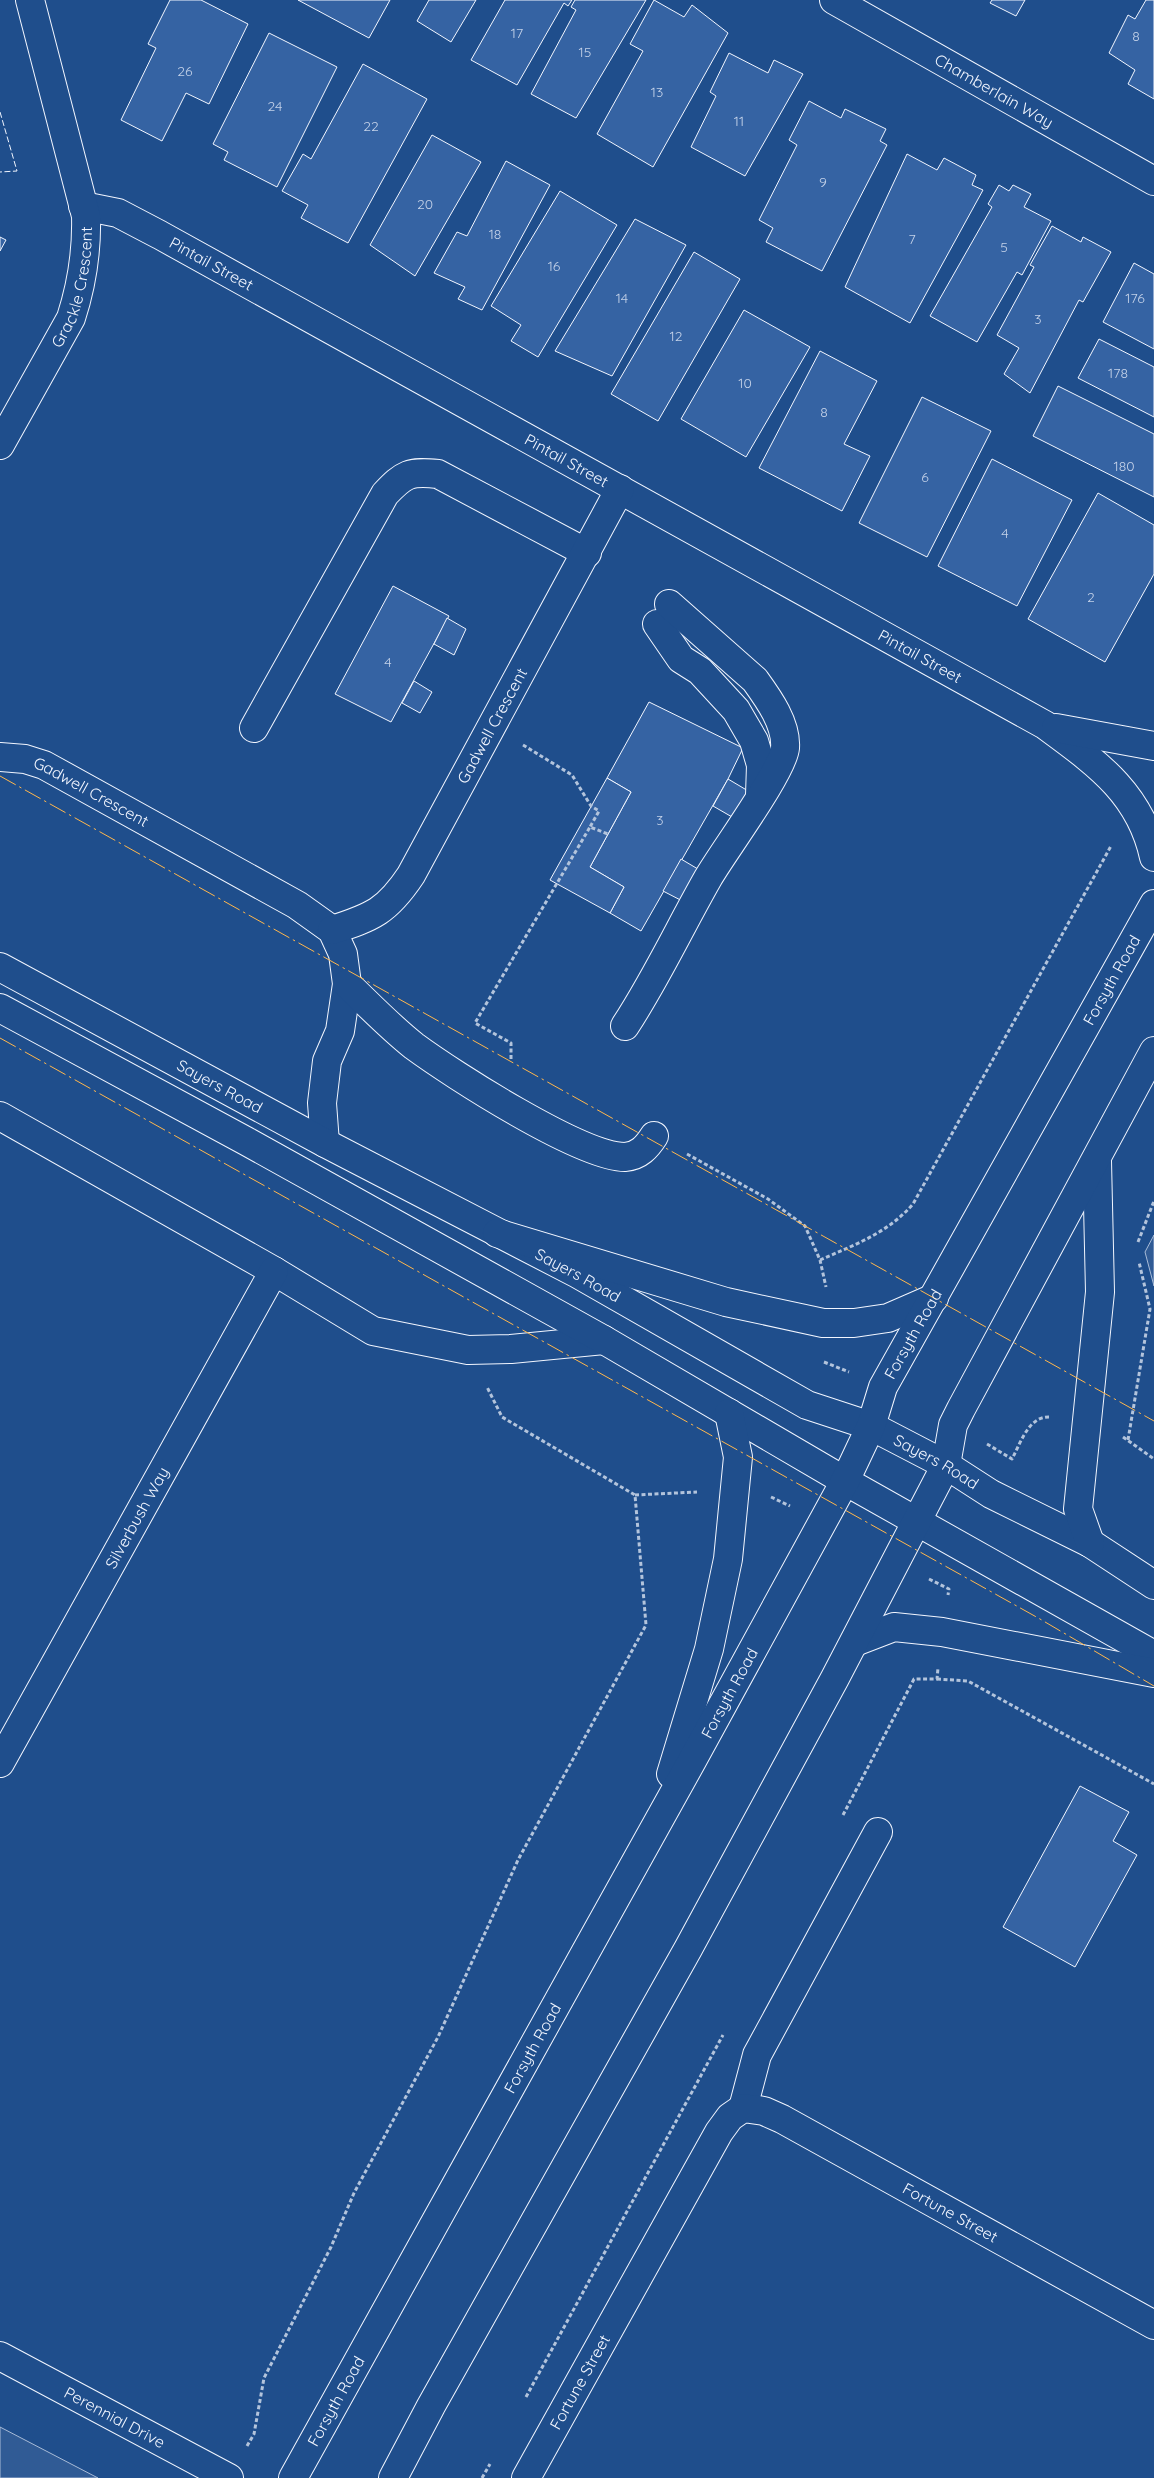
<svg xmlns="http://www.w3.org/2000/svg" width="1154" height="2478" font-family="Quicksand,sans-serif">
<rect width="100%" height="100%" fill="#1f4e8c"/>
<!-- green -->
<g fill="#305b95" stroke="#a8bbd7">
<path d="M1154,1235V1286L1145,1252Z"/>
<path d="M0,2427L98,2478H0Z"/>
</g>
<!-- building -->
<g fill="#3563a3" stroke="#f2f6ff">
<path d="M170,0H201L248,24L209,104L186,93L162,141L121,120L156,48L148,44Z"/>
<path d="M298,0H390L369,38Z"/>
<path d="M429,0H476L451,42L417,21Z"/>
<path d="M505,0H572L568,6L564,3L517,85L471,60Z"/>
<path d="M575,0H646L576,118L531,94L576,10L571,7Z"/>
<path d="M654,0L684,17L692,5L728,33L653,167L597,134L643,51L630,44Z"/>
<path d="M992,0H1025L1016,16L990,3Z"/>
<path d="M1146,0H1154V99L1128,84L1135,70L1109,53L1128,15L1135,19Z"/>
<path d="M269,33L337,67L277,187L224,160L228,152L213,144Z"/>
<path d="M729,53L768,73L774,60L803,74L745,176L691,147L716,96L710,92Z"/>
<path d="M363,64L427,99L348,243L301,218L308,205L282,191L303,154L311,159Z"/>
<path d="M809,101L841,118L845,109L886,129L880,141L887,145L822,271L766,242L773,228L759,220L797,145L789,140Z"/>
<path d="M432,135L481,162L415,276L370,245Z"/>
<path d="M907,154L937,170L944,158L976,175L972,185L983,190L910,323L845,287Z"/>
<path d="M506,161L550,185L482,310L458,299L465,287L434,273L457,232L467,236Z"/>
<path d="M999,185L1009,191L1013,185L1031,194L1024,207L1051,221L1022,275L1017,272L977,342L930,316L992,207L988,204Z"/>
<path d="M560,191L617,225L538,357L511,341L521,325L491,306Z"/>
<path d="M635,219L686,245L612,376L555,351Z"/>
<path d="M1052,226L1081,242L1083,237L1111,252L1083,302L1079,300L1030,393L1004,374L1019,348L997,335L1034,267L1030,265Z"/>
<path d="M0,237L6,240L0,251Z"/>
<path d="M694,252L740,279L658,421L611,394Z"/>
<path d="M1134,263L1154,274V349L1103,322Z"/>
<path d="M744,310L810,347L746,457L681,419Z"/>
<path d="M1099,339L1154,367V417L1078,378Z"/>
<path d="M820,351L877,381L844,444L870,456L842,511L759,468Z"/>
<path d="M1058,386L1154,434V497L1033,436Z"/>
<path d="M922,397L991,431L927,557L859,523Z"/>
<path d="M992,459L1072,500L1017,606L938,566Z"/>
<path d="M1098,493L1154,525V574L1105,662L1028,619Z"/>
<path d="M393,586L449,616L391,722L335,694Z"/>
<path d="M447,618L466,629L454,655L434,644Z"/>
<path d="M414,681L432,692L420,713L402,703Z"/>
<path d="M649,702L743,748L728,779L641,931L610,913L624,887L590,867L631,792L607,778Z"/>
<path d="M607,778L631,792L590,867L624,887L610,913L550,880Z"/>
<path d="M728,779L755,795L739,821L713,806Z"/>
<path d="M681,859L708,875L692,906L663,891Z"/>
<path d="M1080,1786L1129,1812L1113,1841L1137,1855L1075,1967L1003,1927Z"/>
</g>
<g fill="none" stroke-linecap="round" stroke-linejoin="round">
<defs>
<g id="minor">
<path id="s1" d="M834,0L1154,181"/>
<path id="s2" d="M83,206L118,213L160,235L1045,725C1095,762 1140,792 1154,857"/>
<path id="s3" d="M0,445L71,318C82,284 87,252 86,216L30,0"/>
<path d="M657,624L681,659L700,671L736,710L754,741L761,765L760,795"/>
<path d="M254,728L385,494C404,474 409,471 438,474L587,553"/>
<path d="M1056,728L1154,746"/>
<path id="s4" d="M0,757L25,759L44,765L297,905L332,930L343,954L347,984L340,1031L327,1061L322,1103L325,1143"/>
<path id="s5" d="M332,930C373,917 387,911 411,875L620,489"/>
<path d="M347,984C369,1005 390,1027 414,1046C452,1074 581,1157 625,1157C639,1156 647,1147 654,1136"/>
<path d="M625,1026C656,979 680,927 708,878C723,852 783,771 785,748C787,724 768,698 755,680L669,604"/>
<path d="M0,1116L274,1271L373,1331L468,1350L511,1349L604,1340"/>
<path id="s6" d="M0,1763L274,1271"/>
<path d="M743,2108L757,2055L878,1832"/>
<path id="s7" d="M0,2356L229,2478"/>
<path id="s8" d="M526,2478L719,2132L730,2117L743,2108L764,2111L782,2119L1154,2325"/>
</g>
<g id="major">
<path id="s9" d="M0,967L325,1143L578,1274L807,1405L871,1426L946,1465L991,1494L1090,1543L1154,1585"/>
<path d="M0,1008L246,1141L604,1340L845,1481L1154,1655"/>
</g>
<g id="highway">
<path d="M497,1233L726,1302L823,1323H854L888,1318L934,1298"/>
<path d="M1090,1543L1078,1509L1100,1292L1097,1161"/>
<path d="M855,1642L894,1627L942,1632L1154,1673"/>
<path d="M671,1774L709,1649L728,1559L738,1457L729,1413"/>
<path id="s10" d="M293,2478L693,1759L845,1481L871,1426L883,1387L1154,904"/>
<path d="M393,2478L431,2406L688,1949L835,1678L946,1465L953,1425L961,1409L1154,1051"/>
</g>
</defs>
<!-- minor casing -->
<use href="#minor" stroke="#f2f6ff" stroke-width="30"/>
<!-- major casing -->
<use href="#major" stroke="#f2f6ff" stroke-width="30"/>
<!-- highway casing -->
<use href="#highway" stroke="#f2f6ff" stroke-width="30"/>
<!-- path -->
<g stroke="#b3c4dc" stroke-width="3" stroke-dasharray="4 2.5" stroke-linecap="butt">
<path d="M523,745L572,775L591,806L599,811L590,827"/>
<path d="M511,1059V1043L475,1023L590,827L608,834"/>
<path d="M687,1154L768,1199L805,1226L820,1260L826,1287"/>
<path d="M1138,1242L1154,1201"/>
<path d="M820,1260C854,1245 888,1233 913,1204L1111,846"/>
<path d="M824,1362L849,1372"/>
<path d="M1123,1437L1154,1459"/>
<path d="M1128,1440L1150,1309L1139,1262"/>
<path d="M987,1444L1012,1459C1021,1442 1029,1415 1051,1417"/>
<path d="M635,1495L697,1492"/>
<path d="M771,1497L790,1506"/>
<path d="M929,1579L949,1589L948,1595"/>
<path d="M937,1679L968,1681L1154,1784"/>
<path d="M843,1815L914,1679H937L938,1668"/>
<path d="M526,2397L723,2035"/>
<path d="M247,2446L254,2434L264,2378L331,2247L354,2193L438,2037L518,1860L646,1625L635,1495L502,1417L487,1387"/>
<path d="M482,2478L490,2464"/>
</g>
<!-- minor -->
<use href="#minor" stroke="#1f4e8c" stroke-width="28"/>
<!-- major -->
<use href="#major" stroke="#1f4e8c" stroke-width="28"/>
<!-- highway -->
<use href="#highway" stroke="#1f4e8c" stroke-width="28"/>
<!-- fence -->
<path stroke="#f2f6ff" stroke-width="1" stroke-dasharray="6 2.5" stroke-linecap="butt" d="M0,112L17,171L0,172"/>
<!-- power -->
<g stroke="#ffb74d" stroke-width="1" stroke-dasharray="18 4 2.5 4" stroke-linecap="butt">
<path d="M0,776L1154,1421"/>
<path d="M0,1038L1040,1619L1154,1686"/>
</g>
</g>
<g text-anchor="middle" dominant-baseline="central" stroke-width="4" stroke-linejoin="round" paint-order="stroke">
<!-- number labels -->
<g font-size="14" fill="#c3d1e8">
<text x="517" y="33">17</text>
<text x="1136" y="36">8</text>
<text x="585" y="52">15</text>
<text x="185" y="71">26</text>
<text x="657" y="92">13</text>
<text x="275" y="106">24</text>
<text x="739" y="121">11</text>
<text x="371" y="126">22</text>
<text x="823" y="182">9</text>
<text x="425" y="204">20</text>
<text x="495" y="234">18</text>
<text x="912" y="239">7</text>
<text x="1004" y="247">5</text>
<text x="554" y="266">16</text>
<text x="622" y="298">14</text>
<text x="1135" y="298">176</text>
<text x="1038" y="319">3</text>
<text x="676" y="336">12</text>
<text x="1118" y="373">178</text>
<text x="745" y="383">10</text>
<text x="824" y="412">8</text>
<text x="1124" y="466">180</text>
<text x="925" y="477">6</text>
<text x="1005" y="533">4</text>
<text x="1091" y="597">2</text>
<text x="388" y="662">4</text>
<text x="660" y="820">3</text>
</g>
<!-- street labels -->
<g font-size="16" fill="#f2f6ff" stroke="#1f4e8c">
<text stroke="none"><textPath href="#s1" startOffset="184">Chamberlain Way</textPath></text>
<text stroke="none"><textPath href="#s2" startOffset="142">Pintail Street</textPath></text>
<text stroke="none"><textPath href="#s3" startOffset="176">Grackle Crescent</textPath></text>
<text stroke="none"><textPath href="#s2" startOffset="548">Pintail Street</textPath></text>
<text stroke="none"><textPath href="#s2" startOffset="952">Pintail Street</textPath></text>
<text stroke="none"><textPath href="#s5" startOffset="269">Gadwell Crescent</textPath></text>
<text stroke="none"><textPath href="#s4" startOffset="99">Gadwell Crescent</textPath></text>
<text stroke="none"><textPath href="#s10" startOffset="1708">Forsyth Road</textPath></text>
<text stroke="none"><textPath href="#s9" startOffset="250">Sayers Road</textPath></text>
<text stroke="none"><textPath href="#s9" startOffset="655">Sayers Road</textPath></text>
<text stroke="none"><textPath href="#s10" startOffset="1302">Forsyth Road</textPath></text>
<text stroke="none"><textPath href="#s9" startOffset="1060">Sayers Road</textPath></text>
<text stroke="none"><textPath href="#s6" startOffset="281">Silverbush Way</textPath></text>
<text stroke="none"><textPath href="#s10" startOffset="898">Forsyth Road</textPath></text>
<text stroke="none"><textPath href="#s10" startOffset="492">Forsyth Road</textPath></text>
<text stroke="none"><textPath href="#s8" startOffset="664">Fortune Street</textPath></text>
<text stroke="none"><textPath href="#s8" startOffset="110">Fortune Street</textPath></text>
<text stroke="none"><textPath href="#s10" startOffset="88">Forsyth Road</textPath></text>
<text stroke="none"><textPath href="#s7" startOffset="130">Perennial Drive</textPath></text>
</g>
</g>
</svg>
